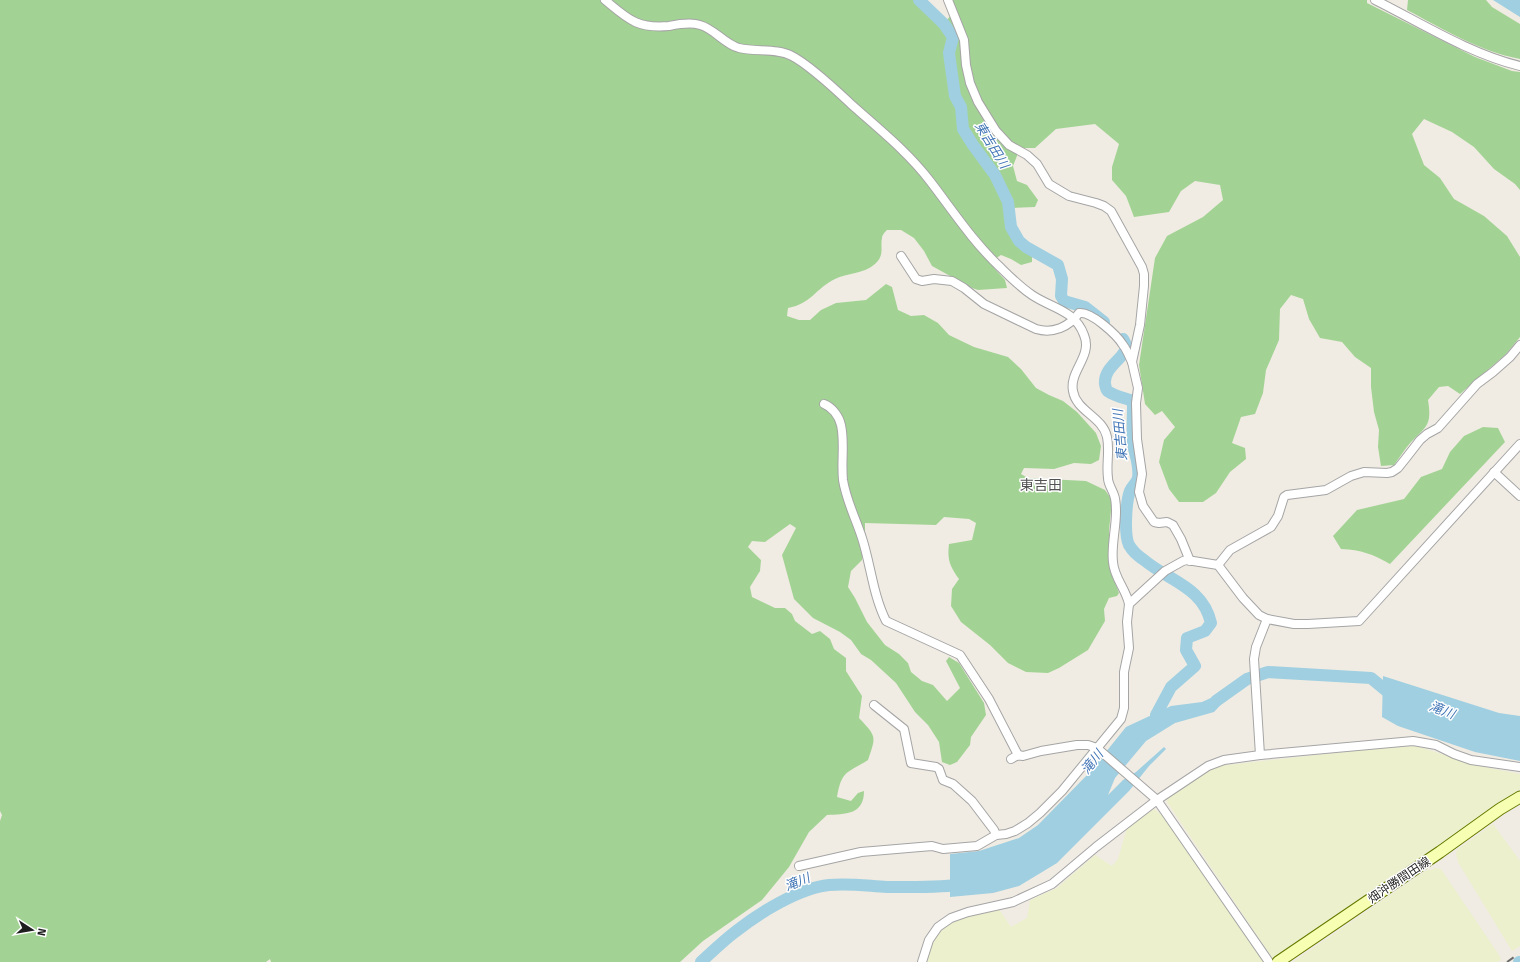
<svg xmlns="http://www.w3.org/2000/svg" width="1520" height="962" font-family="'Fira Sans','Noto Sans JP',sans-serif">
<rect width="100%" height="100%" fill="#f0ece3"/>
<!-- farmland -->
<g fill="#ecf0cc">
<path d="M1413,746L1426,749L1475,765L1520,774V789L1273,959L1167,802V798L1204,772L1219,766L1363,750Z"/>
<path d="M1154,809L1163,816L1265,962H926L931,946L936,936L950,922L998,908L1011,927L1027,918L1030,900L1057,888L1095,855L1112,866L1118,859L1127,828Z"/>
<path d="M1493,824L1520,861V946L1512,951L1458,862L1456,854L1457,850Z"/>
<path d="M1436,868L1441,869L1499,955L1501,960L1498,962H1293L1427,870H1431Z"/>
</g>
<!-- forest -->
<g fill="#a3d394">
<path d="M0,0H915L927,14L945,22L954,12L950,0H1367V3L1475,57L1512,71L1520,72V190L1515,184L1494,169L1474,147L1452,132L1424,119L1412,134L1424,165L1440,178L1454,199L1484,216L1507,236L1520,257V337L1506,354L1460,394L1448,386L1439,387L1428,400C1432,425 1427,426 1411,442C1405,449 1399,458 1394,465L1381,466L1378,447L1379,430L1374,412L1371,387V368L1355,357L1342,342L1320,338L1309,319L1303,299L1291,295L1280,309L1279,340L1266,370L1263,393L1255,414L1241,417L1232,443L1245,448L1246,459L1230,472L1216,493L1203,502H1179L1169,489L1159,462L1164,440L1175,427L1162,411L1155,415L1145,404L1139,365L1155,258L1167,236L1203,217L1223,200L1220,185L1195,181L1181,191L1169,212L1134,217L1126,196L1112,180V167L1119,144L1095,124L1056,129L1035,148H1020L1013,166L1017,181L1027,185L1038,200L1035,207L1008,208C1003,230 1016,243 1032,255V262L1021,265L1011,259L1001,255L995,259L994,268L1005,280L1007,288L978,290L972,288L932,266L924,251L914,238L901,230H887C885,232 882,235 882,238C880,247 885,255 875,264C864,274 847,273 835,279C816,288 811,304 788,308L787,316L799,320H810L821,310L836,303L866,300L886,284L892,287L898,310L911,316L924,315L938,323L949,335L974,347L1008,357L1021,369L1036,388L1049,395L1063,401L1077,412L1096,433L1101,446L1099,460L1091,464L1074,463L1054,469L1024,468L1021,474L1028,478L1086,481L1105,490L1112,500L1109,531V567L1119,593L1117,596L1109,598L1104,609L1105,621L1088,650L1059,668L1048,673L1026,672L1008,663L990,645L961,622L951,606L952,589L959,579C950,566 947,560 949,544L972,540L976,523L969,519L944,517L936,525L865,523V540L862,560L851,571L848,587L855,598L867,622L885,645L899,654L908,663L911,672L922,681L933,685L947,701L960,688L946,661L949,657L959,663L984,703L986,715L971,737L970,745L957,762L950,765L942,762L939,742L928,725L915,712L896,683L871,660L861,654L851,640L840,632L813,618L794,599L782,555L796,528L790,524L765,542L752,541L748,547L761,560L760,571L750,587L752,597L775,608H785L792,614L795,621L812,634L820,631L830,639L834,649L846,658V671L862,696L859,718C877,737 876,736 868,760C846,774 842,770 837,797L851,801L858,793L864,791C864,815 845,814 827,815L809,832L789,867L762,900L703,941L680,962H271L270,959L266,962H0V821L2,815L0,811Z"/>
<path d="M1408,0H1486L1492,7L1520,24V59C1479,51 1443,29 1407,10Z"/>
<path d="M1483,427L1498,428L1505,442L1390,564C1372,554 1362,550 1341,549L1333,536L1357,510L1404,499L1421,477L1442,469L1450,452L1464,436Z"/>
</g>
<!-- water -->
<g fill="#9fcfe1">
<path d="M1493,0H1520V17Z"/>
<path d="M1383,676L1499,713L1520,716V761L1475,752L1398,726L1382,717Z"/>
<path d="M1226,687L1230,695L1214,712L1175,723L1146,741L1115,778L1108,795L1123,780L1136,772L1164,747L1166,749L1149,766L1129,791L1057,863L1019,886L993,893L950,897V854L979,851L1019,838L1038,825L1089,773L1126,727L1171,706L1202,702L1213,697Z"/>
</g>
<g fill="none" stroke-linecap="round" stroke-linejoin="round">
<!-- river -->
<g stroke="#9fcfe1" stroke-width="12">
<path d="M919,0L944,24L953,37L949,53L955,96L961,107L963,129L973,145L995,175L1008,202L1011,227L1019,241L1026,247L1058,265L1062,279L1061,296L1064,301L1085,307L1104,322"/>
<path d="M1123,339C1135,356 1103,363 1105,384C1106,388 1106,391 1109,392C1115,396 1124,398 1130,400L1133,404C1133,418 1132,431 1133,444C1135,455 1140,466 1138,478C1137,483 1132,486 1130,491C1126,501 1124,535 1129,545C1133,552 1138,556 1144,560C1169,581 1203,587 1211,623L1205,631L1187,638L1186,650L1195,666L1171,687L1156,715"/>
<path d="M1216,701L1247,679L1268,672L1371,678L1394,697"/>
<path d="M701,962C712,952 723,941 735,932C759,913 799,888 829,885C849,883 868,886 887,887C913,887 940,888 966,884"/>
<path d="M1519,962H1520"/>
</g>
<defs>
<g id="minor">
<path d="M605,0C628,19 637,29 669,26C679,24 691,22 700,25C715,29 724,44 739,48C756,52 777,48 792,56C811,66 836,90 852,105C879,129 908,152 930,181C953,211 973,242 1001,268C1011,278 1020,287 1032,295C1051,308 1075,310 1084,335C1093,356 1069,371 1073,391C1076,411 1103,417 1107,437C1110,451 1106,464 1108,478C1108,484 1112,489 1114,495C1116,500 1116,506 1116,512C1116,529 1111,546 1113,562C1114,578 1126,589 1129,604"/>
<path d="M948,0L964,40L966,65L970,83L978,102L996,131L1009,145L1027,155L1037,164L1049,184L1069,196L1096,203L1104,206L1111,211L1142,267L1144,274V286L1140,325L1132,362L1138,388L1136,403L1137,439L1142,474L1139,492L1143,506L1154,522L1159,523L1167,522L1173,525L1181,539L1190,561"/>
<path d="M1375,0C1421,23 1470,54 1520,66"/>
<path d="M901,256L916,279L922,281L934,279L952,281L964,288L984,304L1036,329C1053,334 1069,327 1079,313C1091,311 1117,335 1123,345C1127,350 1129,356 1132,362"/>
<path d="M824,404C832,407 839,416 841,425C845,443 841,461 843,480C846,500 856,519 862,538C871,566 873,595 886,621L960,655L989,699L1018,755"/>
<path d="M1494,472L1520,496"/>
<path d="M1218,565L1230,550L1271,527L1278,516L1284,497L1287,495L1326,490L1351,476L1364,472L1387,473L1392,472L1398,468L1406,458L1420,440L1427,434L1438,428L1477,384L1493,372L1510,357L1520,345"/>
<path d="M874,705L904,729L911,763L936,767L939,769L943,780L953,784L972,801L994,830L996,835"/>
<path d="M1260,755L1254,659L1256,647L1267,619"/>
<path d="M1011,759L1018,755L1023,756L1041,751L1077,745H1088L1097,748L1157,800L1269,962"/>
<path d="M799,866L861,852L932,846L943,849L977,846L996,835L1006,834L1015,831L1028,823L1040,813L1062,791L1121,719L1124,708V672L1129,648L1127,622L1129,604L1165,571L1183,561L1187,560L1218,565L1243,598L1259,615L1267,619L1294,624H1308L1359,621L1520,444"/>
<path d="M922,962L929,940L938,927L951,918L968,912L1013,902L1052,884L1096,847L1157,800L1208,766L1224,760L1260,755L1413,741L1436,745L1454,754L1471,760L1520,767"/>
</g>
<path id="secondary" d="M1278,962L1440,852L1500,809L1520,797"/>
</defs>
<!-- minor casing -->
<use href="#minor" stroke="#a5a5a5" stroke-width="10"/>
<!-- secondary casing -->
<use href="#secondary" stroke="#667a00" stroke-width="13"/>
<!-- minor -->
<use href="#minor" stroke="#fff" stroke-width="8"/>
<!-- secondary -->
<use href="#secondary" stroke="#f7ffb2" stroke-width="11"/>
<!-- rail -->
<path stroke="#6c6c6c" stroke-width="2" stroke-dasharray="8 8" stroke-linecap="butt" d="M1507,962L1520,953"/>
</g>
<g text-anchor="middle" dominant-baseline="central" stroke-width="3" stroke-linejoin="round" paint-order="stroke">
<!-- street labels -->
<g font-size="12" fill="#1e1e1e" stroke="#fff">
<text transform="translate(1399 880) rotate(-34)">畑沖勝間田線</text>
</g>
<!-- water labels -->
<g font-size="13" font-style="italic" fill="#4276b6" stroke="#fff">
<text transform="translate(992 145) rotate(58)">東吉田川</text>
<text transform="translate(1120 435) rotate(-95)">東吉田川</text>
<text transform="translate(1442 710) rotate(21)">滝川</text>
<text transform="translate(1092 762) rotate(-51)">滝川</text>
<text transform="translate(797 882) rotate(-22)">滝川</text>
</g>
<!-- quarter labels -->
<g font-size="14" fill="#515151" stroke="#fff">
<text x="1041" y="485">東吉田</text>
</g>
</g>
<!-- north arrow -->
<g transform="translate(32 930) rotate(102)" stroke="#ffffff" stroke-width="3" paint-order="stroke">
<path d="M0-3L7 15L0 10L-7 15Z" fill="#1e1e1e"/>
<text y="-6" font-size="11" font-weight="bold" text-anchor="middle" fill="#1e1e1e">N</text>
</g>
</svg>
